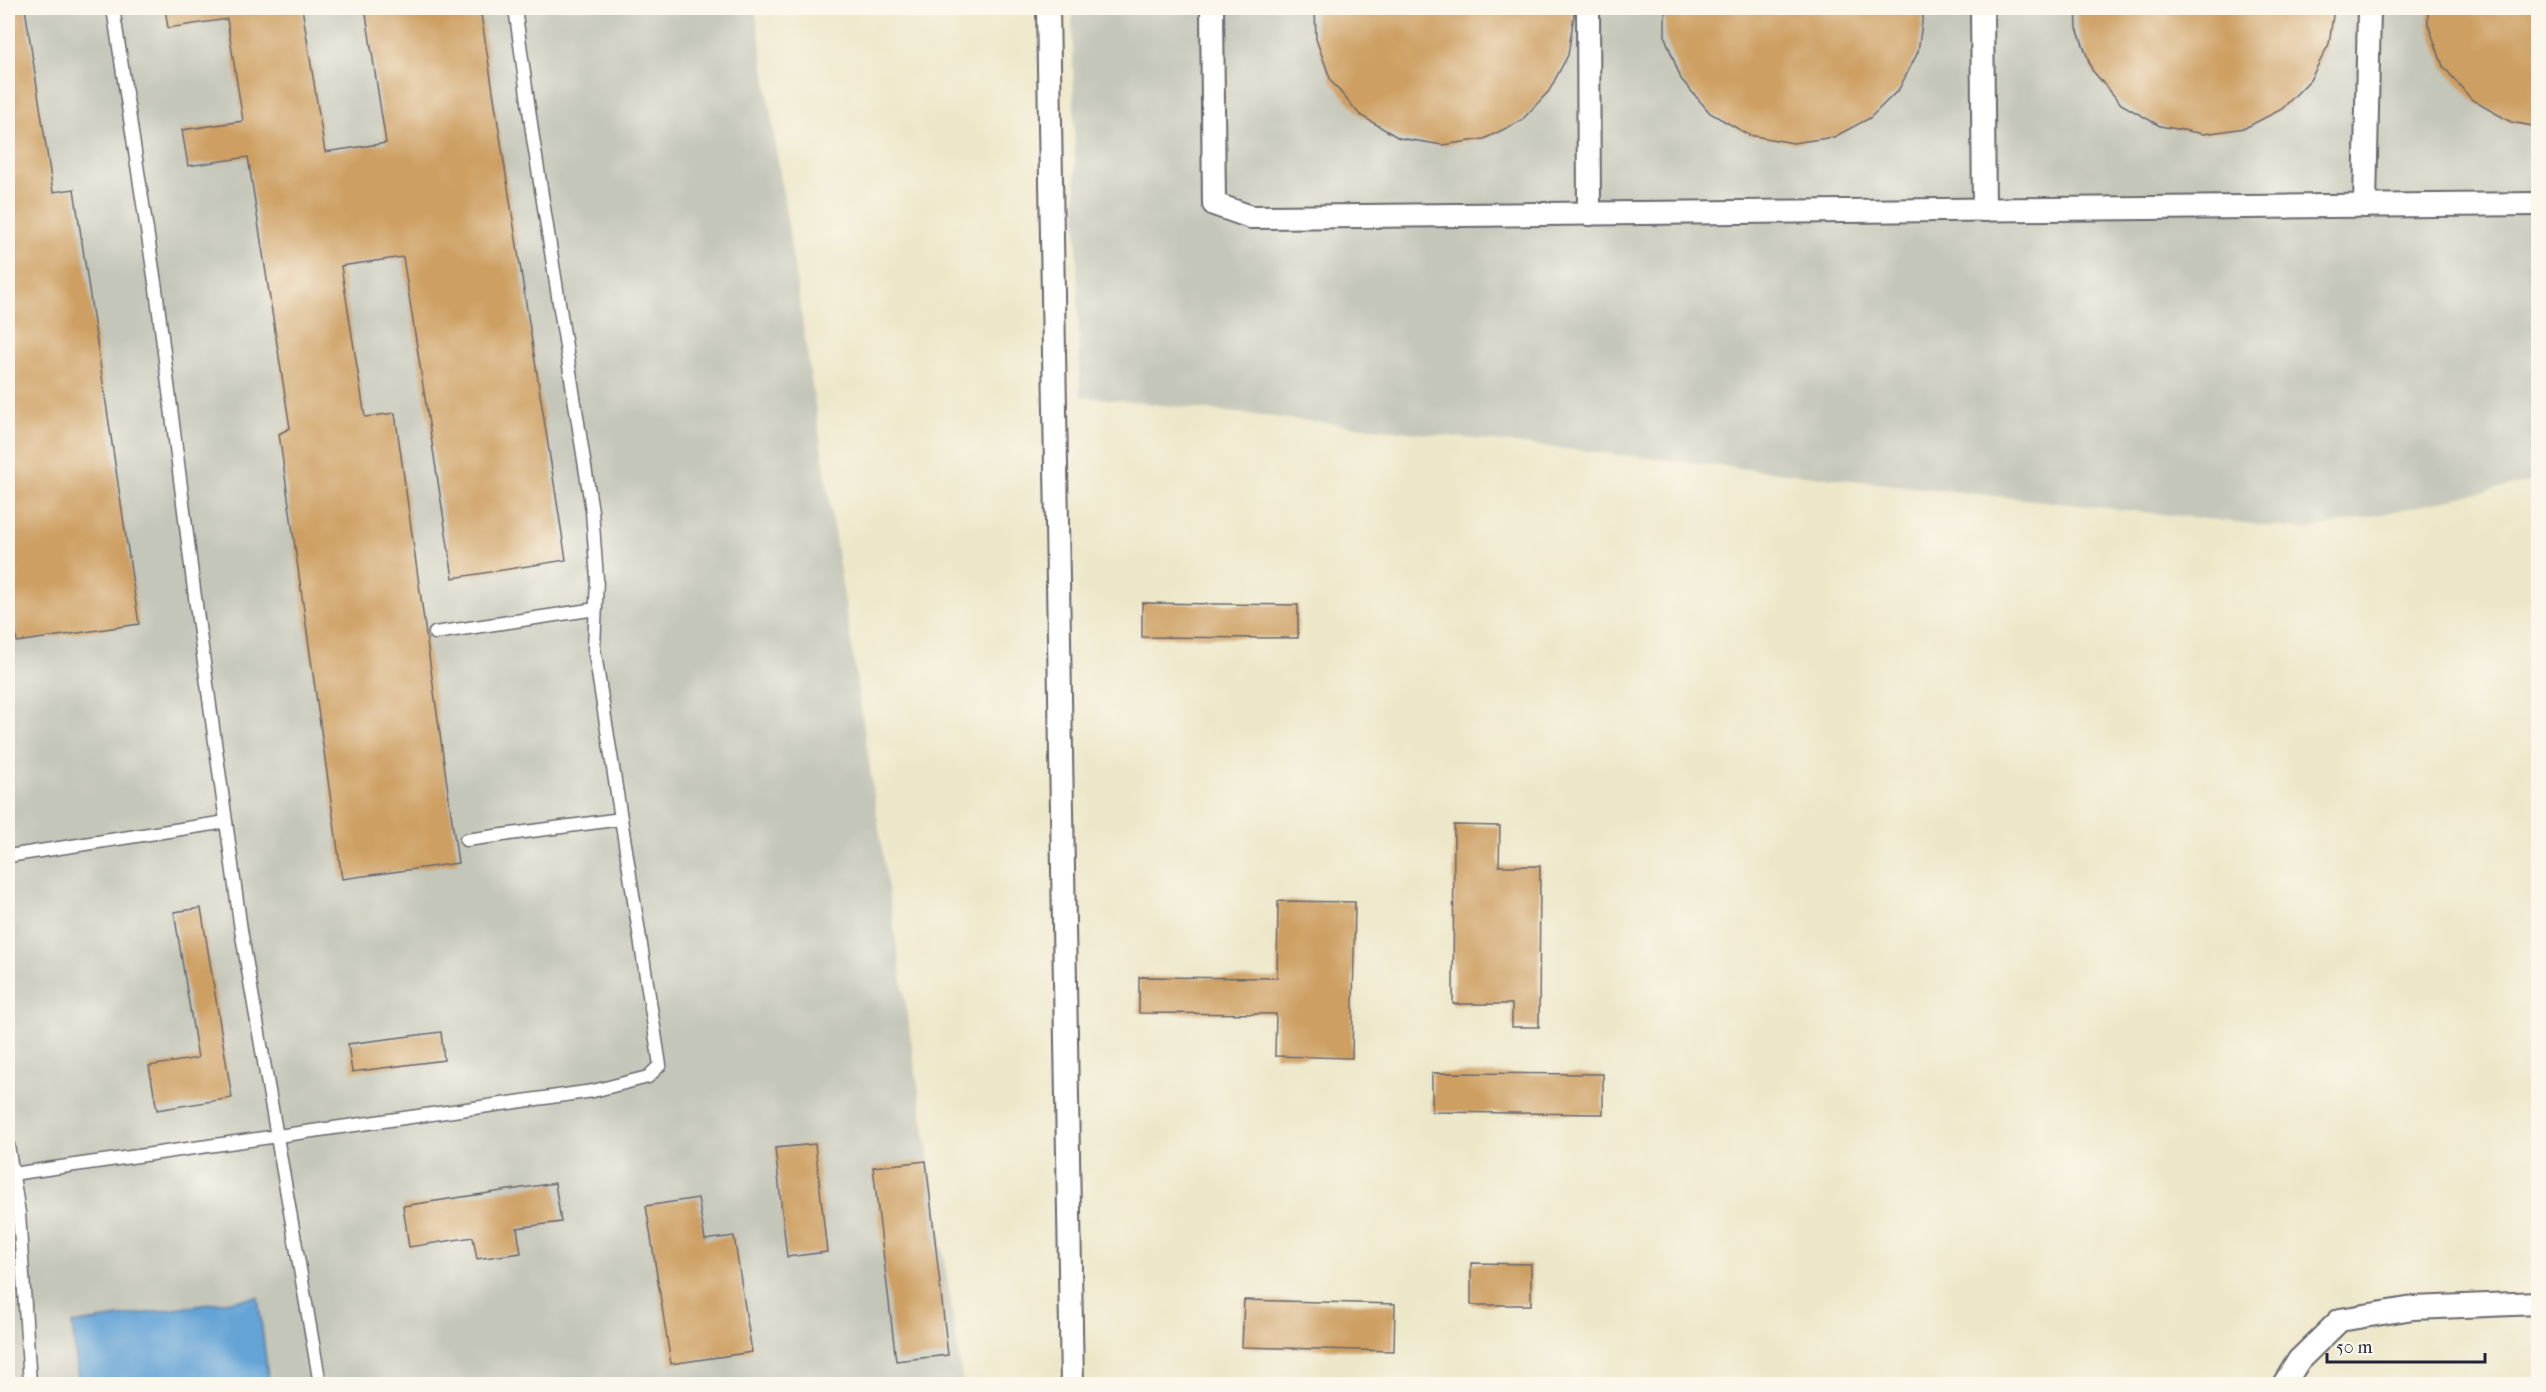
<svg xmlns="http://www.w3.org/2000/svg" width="2546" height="1392" font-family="'IM FELL French Canon',serif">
<rect width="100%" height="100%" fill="#fbf7ec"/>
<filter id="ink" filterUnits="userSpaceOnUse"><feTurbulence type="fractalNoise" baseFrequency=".0167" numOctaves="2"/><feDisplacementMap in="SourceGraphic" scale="12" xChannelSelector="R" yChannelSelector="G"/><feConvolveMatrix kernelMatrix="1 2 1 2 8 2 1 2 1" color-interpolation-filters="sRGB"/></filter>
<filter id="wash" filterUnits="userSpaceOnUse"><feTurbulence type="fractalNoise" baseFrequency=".008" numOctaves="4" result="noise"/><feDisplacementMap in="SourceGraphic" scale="24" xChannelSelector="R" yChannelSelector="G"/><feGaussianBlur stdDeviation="1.35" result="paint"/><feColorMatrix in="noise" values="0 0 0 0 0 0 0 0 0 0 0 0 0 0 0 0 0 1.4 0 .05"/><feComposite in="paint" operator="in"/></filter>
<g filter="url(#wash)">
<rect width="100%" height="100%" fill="#ede7c9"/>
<!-- industrial -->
<g fill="#c4c6b9">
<path d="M8,8H755L963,1384H8Z"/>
<path d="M1072,8H2538V480L2308,530L1080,396Z"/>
</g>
<!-- water -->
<path fill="#63a3d6" stroke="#426288" stroke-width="1.5" d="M258,1297L269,1384H79L72,1324Z"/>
<g id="blocks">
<!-- building -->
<g fill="#cd9f62">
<path d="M8,8H25L53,192L74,189L139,624L17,642L8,580Z"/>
<path d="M165,8H302L325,152L386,143L365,8H480L566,560L453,578L403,257L341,266L365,417L395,413L458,863L342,879L279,434L290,428L248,157L188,166L182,130L243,121L227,19L168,28Z"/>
<path d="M1315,8H1575L1568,55L1549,91L1521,121L1484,139L1443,145L1399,138L1360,115L1331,81L1316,39Z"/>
<path d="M1665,8H1924L1918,52L1899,89L1870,118L1834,137L1793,143L1749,135L1710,113L1681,79L1665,37Z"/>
<path d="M2076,8H2334L2329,44L2310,80L2282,109L2245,128L2204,134L2160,126L2121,104L2092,70L2077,28Z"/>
<path d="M2428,8H2538V127L2511,122L2472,100L2443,66L2428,24Z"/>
<path d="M1142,603L1298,605V638L1142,637Z"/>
<path d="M1454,825L1500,826L1499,866H1540L1539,1027H1512V1004H1453Z"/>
<path d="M1278,901L1355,902L1352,1058L1275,1056L1276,1014L1139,1013V977L1277,978Z"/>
<path d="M201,908L232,1098L157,1110L149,1066L198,1058L174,912Z"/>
<path d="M441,1032L444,1060L352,1072L348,1044Z"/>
<path d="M1432,1073L1603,1074V1114L1432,1112Z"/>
<path d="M815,1144L827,1252L787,1257L775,1148Z"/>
<path d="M926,1161L948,1355L896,1361L873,1167Z"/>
<path d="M555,1183L561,1222L517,1228L521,1253L477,1259L473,1237L409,1247L403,1206Z"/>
<path d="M698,1198L705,1240L734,1236L752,1352L671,1364L646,1206Z"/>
<path d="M1471,1263L1531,1264V1305H1471Z"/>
<path d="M1244,1300L1395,1304L1394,1351L1242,1347Z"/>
</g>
</g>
</g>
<g filter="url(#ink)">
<use href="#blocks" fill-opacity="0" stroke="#69676d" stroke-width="1.5"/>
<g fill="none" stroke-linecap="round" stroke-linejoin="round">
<defs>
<g id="lane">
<path d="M113,8L156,289L194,590L241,930L320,1384"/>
<path d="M435,633L596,609"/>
<path d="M466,840L621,819"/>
<path d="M8,856L226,822"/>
<path d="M8,1145L19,1213L30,1384"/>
<path d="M12,1174L593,1091L648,1077L660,1065L594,648L597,579L592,511L533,138L515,8"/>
</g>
<g id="street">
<path d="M1048,8L1072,1384"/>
<path d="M1212,8L1214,204L1251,217L2538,204"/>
<path d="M1588,8L1589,214"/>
<path d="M1982,8L1984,210"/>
<path d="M2365,206L2369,8"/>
<path d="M2284,1384L2299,1360L2340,1320L2413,1308L2538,1303"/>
</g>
</defs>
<!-- lane casing -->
<use href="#lane" stroke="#69676d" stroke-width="15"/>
<!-- street casing -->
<use href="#street" stroke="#69676d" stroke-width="26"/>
<!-- lane -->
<use href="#lane" stroke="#fff" stroke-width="12"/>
<!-- street -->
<use href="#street" stroke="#fff" stroke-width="22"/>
</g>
</g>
<!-- margin -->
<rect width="2546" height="1392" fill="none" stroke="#fbf7ec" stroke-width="30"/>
<!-- scale -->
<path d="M2327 1353v9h158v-9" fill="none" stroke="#22223b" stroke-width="3"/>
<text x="2336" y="1353" font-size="18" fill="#22223b" stroke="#fbf7ec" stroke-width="4.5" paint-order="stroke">50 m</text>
</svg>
